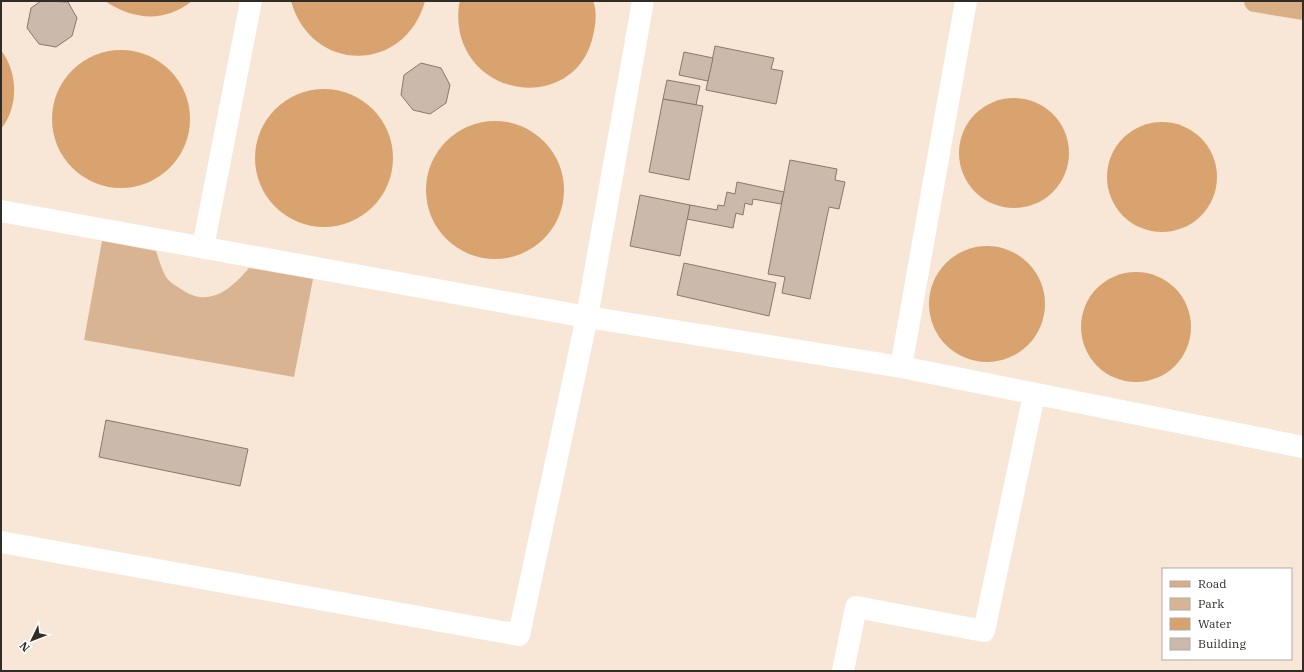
<svg xmlns="http://www.w3.org/2000/svg" width="1304" height="672" font-family="'IBM Plex Serif',serif">
<rect width="100%" height="100%" fill="#f8e6d6"/>
<!-- green -->
<path fill="#d9b493" d="M102,241L156,251C159,260 162,270 166,277C169,282 176,286 181,289C209,309 231,289 249,268L313,279L294,377L84,340Z"/>
<!-- water -->
<g fill="#d9a36f">
<path d="M105,1H192C164,23 133,20 105,1Z"/>
<path d="M291,1H425C405,74 311,74 291,1Z"/>
<path d="M460,1H593C598,13 595,28 592,40C574,106 480,102 461,37C458,26 457,12 460,1Z"/>
<path d="M1,50C18,73 19,106 1,129Z"/>
<circle cx="121" cy="119" r="69"/>
<circle cx="324" cy="158" r="69"/>
<circle cx="1014" cy="153" r="55"/>
<circle cx="495" cy="190" r="69"/>
<circle cx="1162" cy="177" r="55"/>
<circle cx="987" cy="304" r="58"/>
<circle cx="1136" cy="327" r="55"/>
</g>
<!-- building -->
<g fill="#cbbaab" stroke="#88796a">
<path d="M41,1L68,2L77,18L72,36L56,47L39,44L27,28L31,8Z"/>
<path d="M715,46L774,58L771,69L783,71L776,104L706,90Z"/>
<path d="M684,52L713,58L708,81L679,75Z"/>
<path d="M421,63L441,68L450,85L446,103L430,114L413,110L401,95L404,75Z"/>
<path d="M667,80L700,86L696,105L663,99Z"/>
<path d="M663,99L703,106L689,180L649,172Z"/>
<path d="M790,160L837,169L835,180L845,182L839,209L829,207L810,299L782,293L785,277L768,274Z"/>
<path d="M737,182L784,192L781,204L753,199L752,205L745,203L743,215L736,213L733,228L687,219L690,205L717,210L718,205L724,206L727,192L735,194Z"/>
<path d="M640,195L690,205L680,256L630,246Z"/>
<path d="M684,263L776,283L769,316L677,295Z"/>
<path d="M106,420L248,449L240,486L99,457Z"/>
</g>
<g fill="none" stroke-linecap="round" stroke-linejoin="round">
<!-- minor -->
<g stroke="#fff" stroke-width="22">
<path d="M1,211L587,317L901,367L1303,447"/>
<path d="M203,247L251,1"/>
<path d="M901,367L966,1"/>
<path d="M1,542L519,635L587,317L643,1"/>
<path d="M843,671L856,607L984,631L1034,395"/>
</g>
<!-- major -->
<path stroke="#d9b085" stroke-width="22" d="M1255,1L1303,9"/>
</g>
<!-- border -->
<rect width="1304" height="672" fill="none" stroke="#322c26" stroke-width="4"/>
<!-- legend -->
<rect x="1162" y="568" width="130" height="92" fill="#ffffff" stroke="#adaba8"/>
<rect x="1170" y="581" width="20" height="6" fill="#d9b085" stroke="#adaba8"/>
<text x="1198" y="588" font-size="12" fill="#322c26">Road</text>
<rect x="1170" y="598" width="20" height="12" fill="#d9b493" stroke="#adaba8"/>
<text x="1198" y="608" font-size="12" fill="#322c26">Park</text>
<rect x="1170" y="618" width="20" height="12" fill="#d9a36f" stroke="#adaba8"/>
<text x="1198" y="628" font-size="12" fill="#322c26">Water</text>
<rect x="1170" y="638" width="20" height="12" fill="#cbbaab" stroke="#adaba8"/>
<text x="1198" y="648" font-size="12" fill="#322c26">Building</text>
<!-- north arrow -->
<g transform="translate(32 640) rotate(227)" stroke="#ffffff" stroke-width="3" paint-order="stroke">
<path d="M0-3L7 15L0 10L-7 15Z" fill="#322c26"/>
<text y="-6" font-size="11" font-weight="bold" text-anchor="middle" fill="#322c26">N</text>
</g>
</svg>
